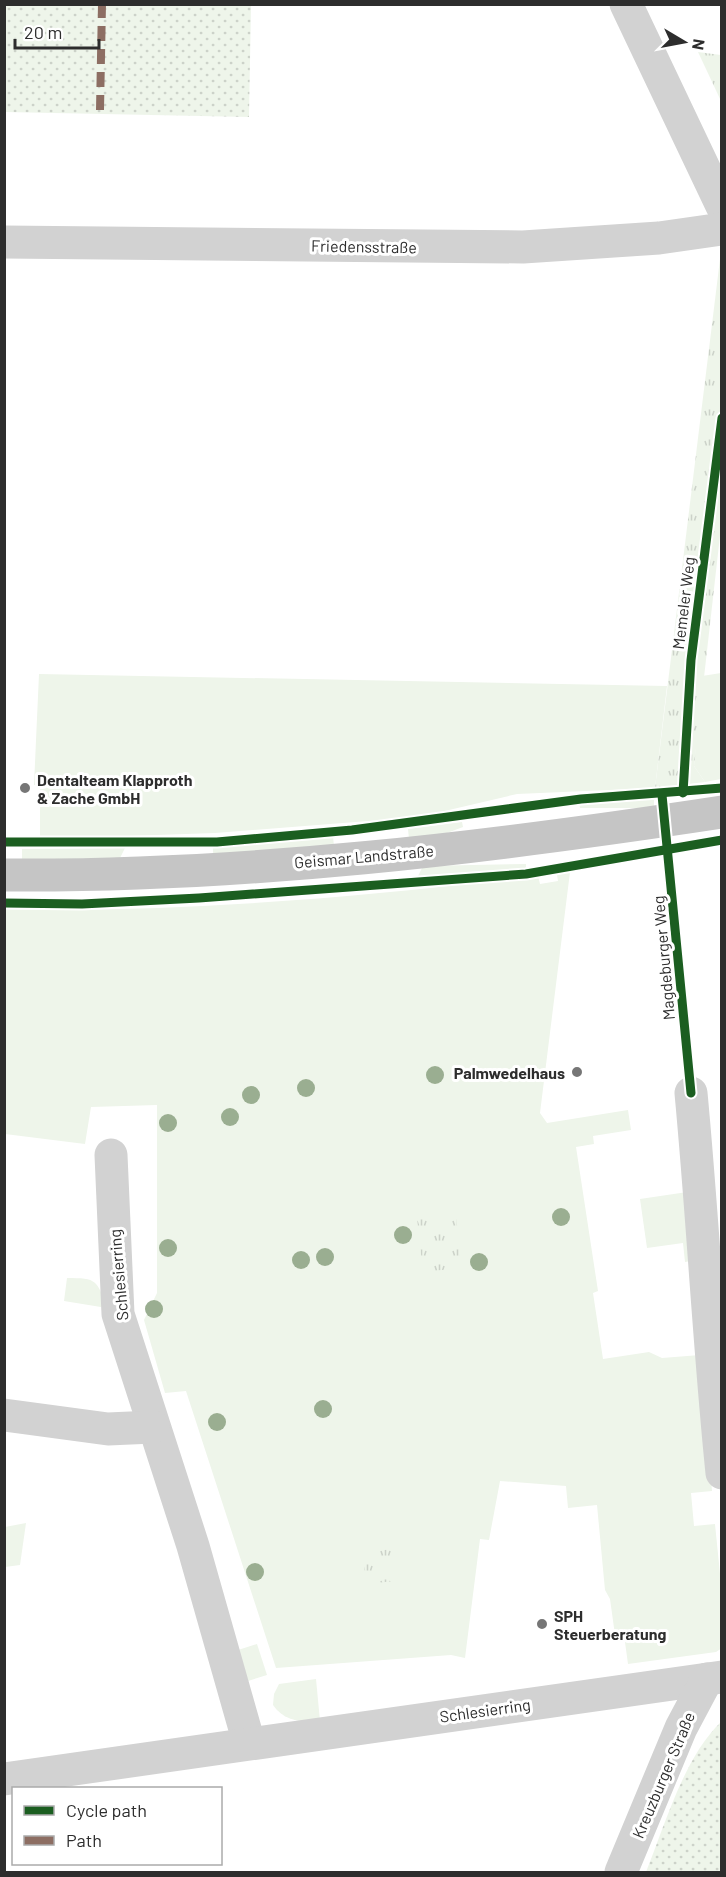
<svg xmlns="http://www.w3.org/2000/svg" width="726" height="1877" font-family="Barlow,sans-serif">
<defs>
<pattern id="park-tufts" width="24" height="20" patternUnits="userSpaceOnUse" patternTransform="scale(1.5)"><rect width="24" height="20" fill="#eef5ea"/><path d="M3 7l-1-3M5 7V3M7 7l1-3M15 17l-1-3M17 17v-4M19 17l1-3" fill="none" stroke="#ccd2c9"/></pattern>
<pattern id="garden-dots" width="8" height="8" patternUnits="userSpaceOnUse" patternTransform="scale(1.5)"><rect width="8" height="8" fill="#eef5ea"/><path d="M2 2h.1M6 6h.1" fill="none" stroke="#ccd2c9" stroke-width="1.8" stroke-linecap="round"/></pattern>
</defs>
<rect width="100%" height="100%" fill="#fff"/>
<!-- grass -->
<g fill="#eef5ea">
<path d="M721,673V779L705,782L694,766L702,676Z"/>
<path d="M39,674L667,686L655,788L517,794L419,817L215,833L40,839V786L34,785Z"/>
<path d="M649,798L654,800V808H580L579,802Z"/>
<path d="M462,822L463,827L439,836L409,839L408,829Z"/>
<path d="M333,836L334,847L213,855V845Z"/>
<path d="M125,848L120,858L22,860V849Z"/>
<path d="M526,864V868L418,876L423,866Z"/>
<path d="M570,872L540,1113L547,1123L628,1110L631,1130L593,1136L594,1144L576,1147L598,1291L593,1293L603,1359L649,1352L662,1358L700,1355L712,1491L691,1493L694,1526L715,1524L722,1594V1648L716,1652L628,1664L624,1635H615L610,1599L605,1590L597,1505L568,1508L566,1486L500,1481L489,1540L480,1539L465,1658L451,1655L276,1668L186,1391L165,1393L144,1320L157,1293V1105L91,1107L85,1144L5,1134V909C183,913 361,897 538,876L540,884L558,881L557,875Z"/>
<path d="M694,1191L698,1260L685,1262L683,1243L647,1248L640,1199Z"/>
<path d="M67,1278C97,1278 97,1280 107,1308L64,1301Z"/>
<path d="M26,1523L20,1565L5,1567V1527Z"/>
<path d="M257,1644L267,1675L248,1681L238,1650Z"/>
<path d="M316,1679L320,1721C301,1722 285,1722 273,1705L274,1694L279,1684Z"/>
</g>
<!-- park -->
<g fill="url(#park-tufts)">
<path d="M698,52L721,55V101Z"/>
<path d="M721,251L722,518L694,766L705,782L655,788Z"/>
<path d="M456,1214L461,1268L423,1272L417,1218Z"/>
<path d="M392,1549L395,1581L366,1584L363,1553Z"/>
</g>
<!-- garden -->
<g fill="url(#garden-dots)">
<path d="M5,4L251,5L249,117L5,112Z"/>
<path d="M721,1722V1872H646C665,1825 684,1757 721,1722Z"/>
</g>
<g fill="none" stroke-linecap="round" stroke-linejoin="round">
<!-- minor -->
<g stroke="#d2d2d2" stroke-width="33">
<path d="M626,4L722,206"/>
<path d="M4,242L523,247L659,238L722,229"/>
<path d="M691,1093C703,1220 709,1346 722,1473"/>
<path d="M111,1155L118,1314L193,1546L249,1743"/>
<path d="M4,1415L108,1429L153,1427"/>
<path d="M4,1779L722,1677"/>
<path d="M621,1872L681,1728L707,1679"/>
</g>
<!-- major -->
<path stroke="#c5c5c5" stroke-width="33" d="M4,875C244,877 485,848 722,812"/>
<!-- quiet -->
<path stroke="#8d6e63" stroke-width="8" stroke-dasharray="15 8" stroke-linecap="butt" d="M100,110L102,4"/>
<defs>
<g id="cycleway">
<path d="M683,793L691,660L722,418"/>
<path d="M662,795L691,1093"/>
<path d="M4,842H217L352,830L581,799L722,788"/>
<path d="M4,903L82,904L199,898L526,874L722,840"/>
</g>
</defs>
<!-- cycleway casing -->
<use href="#cycleway" stroke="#fff" stroke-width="13"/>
<!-- cycleway -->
<use href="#cycleway" stroke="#1b5e20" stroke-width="9"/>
</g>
<!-- trees -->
<g fill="#9aae91">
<circle cx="435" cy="1075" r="9"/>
<circle cx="306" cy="1088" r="9"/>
<circle cx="251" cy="1095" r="9"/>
<circle cx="230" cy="1117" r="9"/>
<circle cx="168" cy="1123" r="9"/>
<circle cx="561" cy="1217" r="9"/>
<circle cx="403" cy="1235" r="9"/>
<circle cx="168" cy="1248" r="9"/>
<circle cx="325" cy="1257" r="9"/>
<circle cx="301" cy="1260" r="9"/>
<circle cx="479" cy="1262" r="9"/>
<circle cx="154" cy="1309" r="9"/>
<circle cx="323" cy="1409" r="9"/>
<circle cx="217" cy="1422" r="9"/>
<circle cx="255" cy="1572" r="9"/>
</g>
<!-- markers -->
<g fill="#767676" stroke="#fff" stroke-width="2">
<circle cx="25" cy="788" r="6"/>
<circle cx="577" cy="1072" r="6"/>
<circle cx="542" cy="1624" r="6"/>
</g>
<g text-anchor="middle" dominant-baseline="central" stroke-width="6" stroke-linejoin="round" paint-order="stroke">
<!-- street labels -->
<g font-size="16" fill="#2d2d2d" stroke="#fff">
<text transform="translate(364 246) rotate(1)">Friedensstraße</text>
<text transform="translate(683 603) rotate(-83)">Memeler Weg</text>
<text transform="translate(364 856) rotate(-5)">Geismar Landstraße</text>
<text transform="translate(663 958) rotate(-95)">Magdeburger Weg</text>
<text transform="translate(118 1275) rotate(-95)">Schlesierring</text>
<text transform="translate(485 1710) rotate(-8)">Schlesierring</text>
<text transform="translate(663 1775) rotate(-67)">Kreuzburger Straße</text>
</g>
<!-- poi labels -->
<g font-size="16" font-weight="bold" fill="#2d2d2d" stroke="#fff" text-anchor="start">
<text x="37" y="779">Dentalteam Klapproth<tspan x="37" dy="18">&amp; Zache GmbH</tspan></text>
<text x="565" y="1072" text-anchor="end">Palmwedelhaus</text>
<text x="554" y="1615">SPH<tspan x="554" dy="18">Steuerberatung</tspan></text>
</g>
</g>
<!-- border -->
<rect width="726" height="1877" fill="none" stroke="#2d2d2d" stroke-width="12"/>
<!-- legend -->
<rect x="12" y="1787" width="210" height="78" fill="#ffffff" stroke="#ababab" stroke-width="1.5"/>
<rect x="24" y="1806" width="30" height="9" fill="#1b5e20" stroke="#ababab" stroke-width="1.5"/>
<text x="66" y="1817" font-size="18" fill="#2d2d2d">Cycle path</text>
<rect x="24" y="1836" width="30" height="9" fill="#8d6e63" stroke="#ababab" stroke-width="1.5"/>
<text x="66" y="1847" font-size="18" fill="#2d2d2d">Path</text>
<!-- north arrow -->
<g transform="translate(684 42) rotate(100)" stroke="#ffffff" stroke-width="4.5" paint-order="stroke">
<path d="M0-4.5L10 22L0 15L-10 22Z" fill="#2d2d2d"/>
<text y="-9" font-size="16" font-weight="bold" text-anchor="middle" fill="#2d2d2d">N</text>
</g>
<!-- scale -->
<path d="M15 39v9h84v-9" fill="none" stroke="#2d2d2d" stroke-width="3"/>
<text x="24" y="39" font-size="18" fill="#2d2d2d" stroke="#ffffff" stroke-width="4.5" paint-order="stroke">20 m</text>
</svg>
